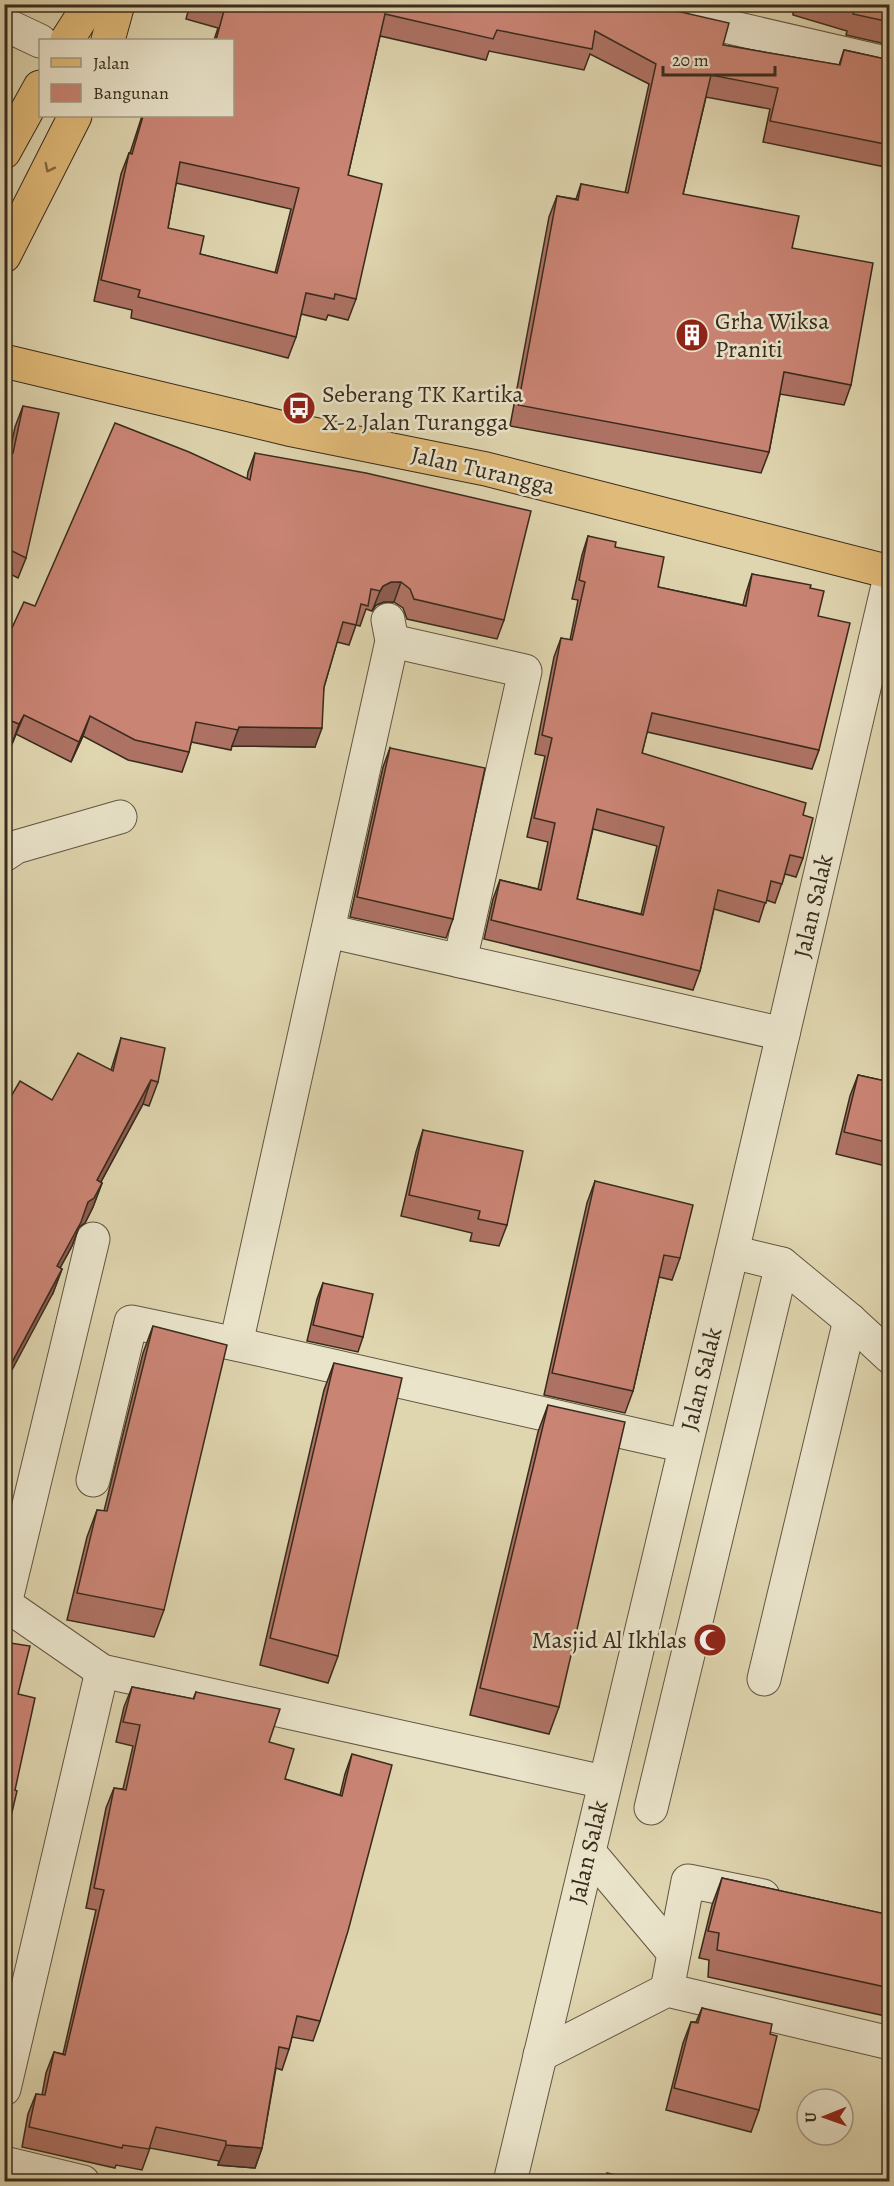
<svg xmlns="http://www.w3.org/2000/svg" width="894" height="2186" font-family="Alegreya,serif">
<rect width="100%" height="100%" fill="#dfd5af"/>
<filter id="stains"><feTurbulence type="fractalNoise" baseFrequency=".00333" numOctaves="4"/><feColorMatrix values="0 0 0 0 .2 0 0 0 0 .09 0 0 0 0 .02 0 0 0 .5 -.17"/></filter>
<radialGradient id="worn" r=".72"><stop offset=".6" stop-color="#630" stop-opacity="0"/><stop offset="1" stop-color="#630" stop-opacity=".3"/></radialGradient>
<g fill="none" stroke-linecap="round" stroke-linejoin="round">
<defs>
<g id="minor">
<path d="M629,4L890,64"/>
<path d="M4,24L40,41"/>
<path d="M392,641L525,671L460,961"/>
<path d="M4,855L16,847L120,817"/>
<path d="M328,931L783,1034"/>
<path d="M93,1239L5,1604L102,1671L604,1782"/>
<path d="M732,1252L782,1264L850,1320L890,1357"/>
<path d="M236,1344L392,641L388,620"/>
<path d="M93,1480L131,1322L236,1344L685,1446"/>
<path d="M764,1679L850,1320"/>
<path d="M651,1808L782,1264"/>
<path d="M589,1852L674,1953"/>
<path d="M667,1990L688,1881L763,1896"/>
<path d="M540,2055L667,1990L890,2043"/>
<path d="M4,2089L102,1671"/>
<path d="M4,2163L83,2182"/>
<path d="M510,2182L732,1252L890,577"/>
</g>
<g id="major">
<path d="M67,40L90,4"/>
<path d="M108,40L118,4"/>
<path d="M4,152L40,87"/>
<path d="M4,256L75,116"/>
<path d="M4,361L288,429L486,469L890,572"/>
</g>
</defs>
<!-- minor casing -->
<use href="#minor" stroke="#625641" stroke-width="35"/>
<!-- major casing -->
<use href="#major" stroke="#382b1c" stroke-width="35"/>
<!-- minor -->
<use href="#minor" stroke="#eae4cb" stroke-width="33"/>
<!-- major -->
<use href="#major" stroke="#e0ba78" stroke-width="33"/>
</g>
<!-- wall -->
<g fill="#ae7264" stroke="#382b1c" stroke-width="1.5" fill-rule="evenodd">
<path d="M190,4H646L723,45L839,65L844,50L890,60V168L763,142L770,109L706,97L683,194L792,248L851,385L844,405L780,394L769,452L761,473L510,426L549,217L557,196L576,199L581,184L625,193L649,84L590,54L584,70L489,51L486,60L380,36L348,175L356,299L348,320L328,315L326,320L301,314L296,337L288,358L131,318L132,310L94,301L121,174L129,153H130L142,116H232V40H214L218,28L186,19ZM176,183L291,209L275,273L200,254L168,228Z"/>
<path d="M715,4H732L731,8Z"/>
<path d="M764,4H890V45L846,35L847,31L793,15V12Z"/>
<path d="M23,406L26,558L18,578L4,571V449L10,451L15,427Z"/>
<path d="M255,453L504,620L497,639L407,619L403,608L394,602H384L376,605L372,611L366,609L360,626L356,625L349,645L337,642L324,687L315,747L232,746L231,750L191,742L189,752L182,772L128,760L83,736L71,762L16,734L12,744L4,741V645L35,606L247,479L248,472Z"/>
<path d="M588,536L615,547L658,587L743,605L746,593L752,574L810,588L818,616L819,750L812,769L647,732L642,753L803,815V858L796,877L785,874L775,903L766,900L759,922L714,909L700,971L693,990L484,939L493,899L500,880L538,889L548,842L527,837L545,756L535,754L554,657L561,638L570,640L578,600L572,599L582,555ZM593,829L657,846L641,914L577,899Z"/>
<path d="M390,748L453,919L446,938L350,917L383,767Z"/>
<path d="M121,1038L158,1082L149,1106L143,1104L101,1182L102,1183L93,1207L85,1223L79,1227L72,1246L60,1268L62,1269L53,1293L6,1105L52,1100L111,1070Z"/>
<path d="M858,1075L890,1082V1167L836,1154L850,1096Z"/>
<path d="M423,1130L507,1225L499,1246L470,1241L472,1233L401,1216L416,1152Z"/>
<path d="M595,1181L680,1258L672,1280L659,1277L633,1391L625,1413L544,1395L587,1203Z"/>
<path d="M323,1283L363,1337L358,1352L307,1341L317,1299Z"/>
<path d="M153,1326L164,1610L154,1637L67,1620L87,1537L97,1510L104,1511L143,1353Z"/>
<path d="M334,1363L338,1656L328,1683L260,1665L324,1390Z"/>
<path d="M548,1405L559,1707L549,1734L470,1715L538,1432Z"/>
<path d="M132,1687L193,1699L196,1692L269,1742L285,1779L340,1795L345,1774L352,1754L320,2021L313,2041L292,2037L289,2049L282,2070L276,2068L262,2148L255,2168L218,2165L219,2161L150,2148L142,2170L116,2165L115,2168L22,2147L28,2114L36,2094L42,2095L46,2073L54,2052L63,2054L96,1910L86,1908L106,1808L114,1788L123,1789L133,1746L116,1742L124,1707Z"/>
<path d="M722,1878L890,1915V2017L708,1977L709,1960L699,1958L712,1905Z"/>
<path d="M702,2008L770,2034L759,2110L751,2132L666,2110L683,2043L691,2022H696Z"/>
</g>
<!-- shaded-wall -->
<g fill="#8d5c51" stroke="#382b1c" stroke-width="1.5">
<path d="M391,582H401L394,602H384L376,605L372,611L380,591L383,586Z"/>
<path d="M24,715L16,734L12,744L19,724Z"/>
<path d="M90,716L83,736L71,762L79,742Z"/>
<path d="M239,727L322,728L315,747L232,746Z"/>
<path d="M151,1080L143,1104L91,1200L102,1183L93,1207L85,1223L79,1227L72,1246L48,1290L57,1266L88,1202L97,1180Z"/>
<path d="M62,1269L53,1293L4,1385V1377Z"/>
<path d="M226,2145L262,2148L255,2168L218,2165Z"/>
</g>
<!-- building -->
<g fill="#ca8474" stroke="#382b1c" stroke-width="1.5" fill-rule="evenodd">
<path d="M217,4H646L729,23L723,45L840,65L844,50L890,60V145L770,121L778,88L711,75L683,194L799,216L792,248L873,263L851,385L784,372L769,452L518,405L557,196L578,200L581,184L628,193L656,64L595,31L592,49L497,30L493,39L385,14L348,175L382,184L356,299L335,294L334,299L306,293L296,337L138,297L140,290L101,280L129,153L132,154L143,116H232V40H216L225,7ZM180,162L299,188L277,273L200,254L204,236L168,228Z"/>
<path d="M836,4H890V22L853,14L854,10Z"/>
<path d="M23,406L59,413L26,558L4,547V449L13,453Z"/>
<path d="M115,423L189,452L250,480L255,453L366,473L531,511L504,620L414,599L410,589L401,582H391L383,586L380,591L371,589L368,606L361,604L356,625L343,622L324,687L322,728L239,727L238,730L196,722L189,752L135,740L90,716L79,742L24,715L19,724L4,718V645L24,602L35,606Z"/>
<path d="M588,536L616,542L615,547L664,557L658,587L746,606L752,574L811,585L810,588L824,591L818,616L850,623L819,750L652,713L642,753L806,803L803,815L813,818L803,858L790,855L782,884L771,881L766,903L718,890L700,971L491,920L500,880L541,890L555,823L534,818L552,738L542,735L561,638L572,640L585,582L579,580ZM597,809L664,827L643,915L577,899Z"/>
<path d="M390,748L485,768L453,919L357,897Z"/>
<path d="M121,1038L165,1048L158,1082L151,1080L97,1180L102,1183L94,1198L88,1202L81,1222L57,1266L62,1269L4,1377V1104L6,1105L20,1081L52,1100L78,1053L113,1071Z"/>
<path d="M858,1075L890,1082V1143L844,1132Z"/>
<path d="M423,1130L523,1151L507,1225L478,1219L480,1211L409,1195Z"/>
<path d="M595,1181L693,1205L680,1258L664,1255L633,1391L552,1373Z"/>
<path d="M323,1283L373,1294L363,1337L313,1325Z"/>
<path d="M153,1326L227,1345L164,1610L77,1593L97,1510L107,1511Z"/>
<path d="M334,1363L402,1378L338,1656L270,1638Z"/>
<path d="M548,1405L625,1422L559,1707L480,1688Z"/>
<path d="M4,1642L30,1646L18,1694L35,1698L15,1790L17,1791L4,1846Z"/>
<path d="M132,1687L194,1699L196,1692L280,1709L269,1742L294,1749L285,1779L342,1796L352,1754L392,1765L348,1931L320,2021L297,2016L289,2049L279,2047L262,2148L226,2145V2141L156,2127L149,2149L123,2145L122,2148L29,2127L36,2094L45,2095L54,2052L65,2055L104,1890L94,1888L114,1788L126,1790L140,1725L123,1722Z"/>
<path d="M722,1878L890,1915V1988L717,1950L719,1933L708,1931Z"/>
<path d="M702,2008L772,2024L770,2034L777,2036L759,2110L674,2088L691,2022L698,2023Z"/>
<path d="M607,2173L644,2181H605Z"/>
</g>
<!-- one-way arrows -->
<defs><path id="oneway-chevron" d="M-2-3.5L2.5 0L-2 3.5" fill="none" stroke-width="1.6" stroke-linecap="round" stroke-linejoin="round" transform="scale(1.5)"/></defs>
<use stroke="#846b45" href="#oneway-chevron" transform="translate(49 168) rotate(117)"/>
<!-- icons -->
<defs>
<symbol id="building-disc" viewBox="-11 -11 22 22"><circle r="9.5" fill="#8f2418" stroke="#eae4cb"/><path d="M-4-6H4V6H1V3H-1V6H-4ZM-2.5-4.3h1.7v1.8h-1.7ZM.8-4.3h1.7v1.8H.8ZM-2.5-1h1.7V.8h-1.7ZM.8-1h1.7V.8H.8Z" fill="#fff"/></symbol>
<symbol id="bus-disc" viewBox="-11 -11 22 22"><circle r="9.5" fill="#8f2418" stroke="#eae4cb"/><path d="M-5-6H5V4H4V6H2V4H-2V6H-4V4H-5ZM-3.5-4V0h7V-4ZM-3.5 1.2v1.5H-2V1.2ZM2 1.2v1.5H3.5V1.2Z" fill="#fff"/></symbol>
<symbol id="mosque-disc" viewBox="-11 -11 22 22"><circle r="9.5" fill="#8f2418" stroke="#eae4cb"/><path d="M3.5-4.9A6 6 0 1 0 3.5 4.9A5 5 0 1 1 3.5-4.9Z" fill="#fff"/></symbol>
</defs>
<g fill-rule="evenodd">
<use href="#building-disc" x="673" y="316" width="38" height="38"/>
<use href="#bus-disc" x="280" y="389" width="38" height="38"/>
<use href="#mosque-disc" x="691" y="1621" width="38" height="38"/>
</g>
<g text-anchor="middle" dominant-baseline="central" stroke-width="5" stroke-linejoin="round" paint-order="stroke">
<!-- poi labels -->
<g font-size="24" fill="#382b1c" stroke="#eae4cb" text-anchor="start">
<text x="715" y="321">Grha Wiksa<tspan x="715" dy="28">Praniti</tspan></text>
<text x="322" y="394">Seberang TK Kartika<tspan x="322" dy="28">X-2 Jalan Turangga</tspan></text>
<text x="687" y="1640" text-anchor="end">Masjid Al Ikhlas</text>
</g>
<!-- street labels -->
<g font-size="24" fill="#382b1c" stroke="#eae4cb">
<text transform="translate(483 470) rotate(13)">Jalan Turangga</text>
<text transform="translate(813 906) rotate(-77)">Jalan Salak</text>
<text transform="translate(701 1379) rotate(-76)">Jalan Salak</text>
<text transform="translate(588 1852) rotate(-77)">Jalan Salak</text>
</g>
</g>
<!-- margin -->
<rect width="894" height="2186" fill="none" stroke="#dfd5af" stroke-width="24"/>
<rect x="6" y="6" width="882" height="2174" fill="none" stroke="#382b1c" stroke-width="3"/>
<rect x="12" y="12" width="870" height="2162" fill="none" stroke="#382b1c" stroke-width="1.5"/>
<!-- legend -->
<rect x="39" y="39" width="195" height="78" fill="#eae4cb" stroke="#a39a85" stroke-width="1.5"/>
<rect x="51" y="58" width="30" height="9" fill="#e0ba78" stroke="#a39a85" stroke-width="1.5"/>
<text x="93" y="69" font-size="18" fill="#382b1c">Jalan</text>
<rect x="51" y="84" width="30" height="18" fill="#ca8474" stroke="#a39a85" stroke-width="1.5"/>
<text x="93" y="99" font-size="18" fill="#382b1c">Bangunan</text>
<!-- north arrow -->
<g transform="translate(825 2117) rotate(269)"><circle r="28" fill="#eae4cb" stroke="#a39a85" stroke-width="1.5"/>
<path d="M0-4.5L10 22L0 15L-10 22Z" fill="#8f2418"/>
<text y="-9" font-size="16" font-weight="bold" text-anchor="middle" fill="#382b1c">U</text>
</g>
<!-- scale -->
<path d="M663 66v9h112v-9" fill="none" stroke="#382b1c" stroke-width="3"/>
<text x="672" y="66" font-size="18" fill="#382b1c" stroke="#eae4cb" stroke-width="4.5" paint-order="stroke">20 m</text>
<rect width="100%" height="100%" filter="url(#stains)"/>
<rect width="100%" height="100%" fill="url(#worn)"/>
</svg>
